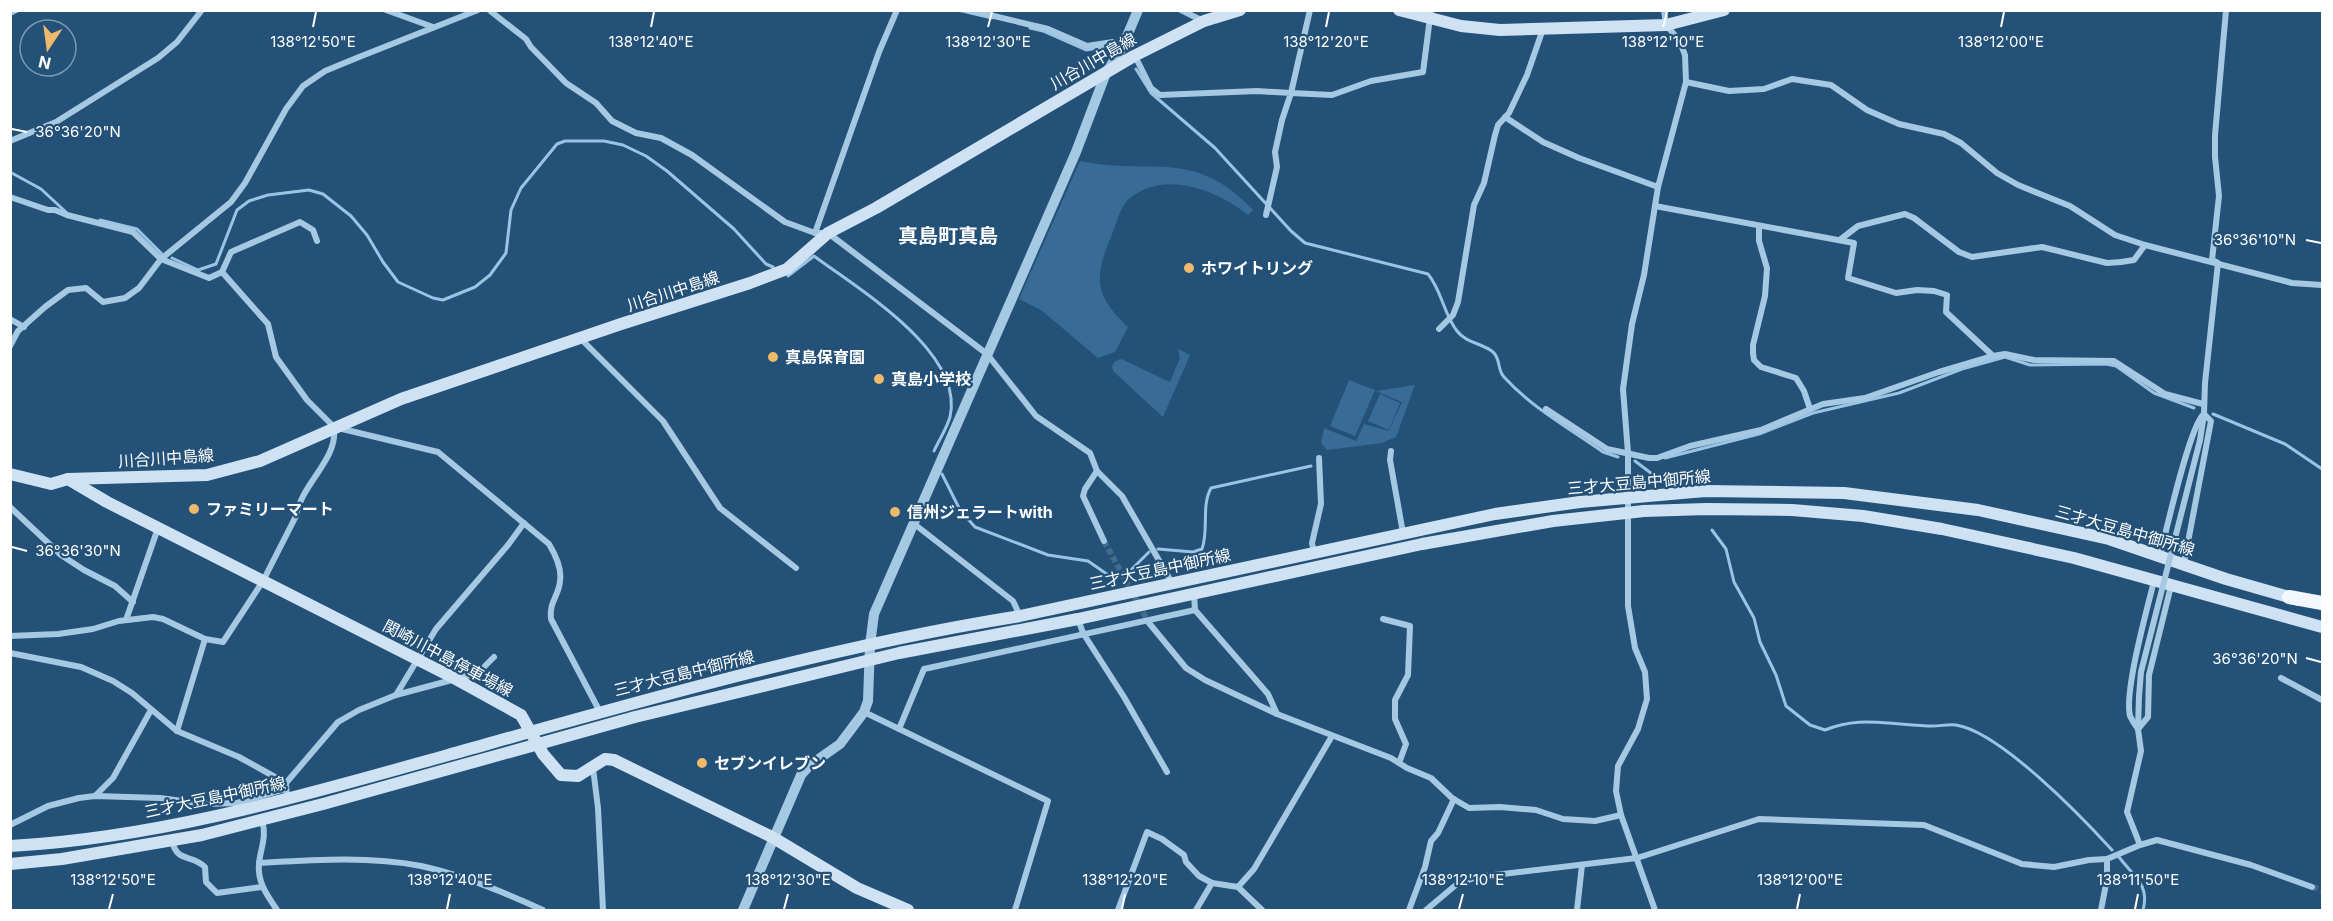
<svg xmlns="http://www.w3.org/2000/svg" width="2333" height="921" font-family="Inter,'Noto Sans JP',sans-serif">
<rect width="100%" height="100%" fill="#245177"/>
<!-- green -->
<g fill="#386b95">
<path d="M1080,161C1151,176 1194,147 1253,210L1248,215C1217,190 1164,169 1129,199C1120,206 1116,226 1111,237C1094,278 1094,295 1128,327L1115,352L1098,358L1041,310L1019,299Z"/>
<path d="M1178,349L1190,355L1163,417L1113,371L1112,367L1114,362L1121,359L1170,382L1180,358Z"/>
<path d="M1349,380L1375,390L1355,436L1330,426Z"/>
<path d="M1415,385L1396,437L1382,443L1327,450L1321,443L1324,428L1356,441L1364,424L1389,431L1402,402L1376,391Z"/>
<path d="M1380,394L1400,403L1389,430L1368,421Z"/>
</g>
<g fill="none" stroke-linecap="round" stroke-linejoin="round">
<!-- stream -->
<g stroke="#9ac4e4" stroke-width="3">
<path d="M958,10L992,18"/>
<path d="M1030,28L1043,31L1086,50L1110,46"/>
<path d="M1136,69L1151,93L1215,148L1291,231L1305,243L1428,274C1442,291 1444,315 1457,331C1466,343 1482,343 1493,352C1501,359 1497,370 1504,377C1532,408 1569,428 1603,452L1618,457"/>
<path d="M10,172L41,189L67,213"/>
<path d="M100,220L137,229L162,254"/>
<path d="M172,258L198,270L216,264L237,210L249,201L268,195L309,190L323,194L351,216L367,235L383,262L398,282L433,298L443,300L475,287L490,275L506,253L511,210L521,188L557,144L565,141H604L623,145L646,156L667,171L734,229L766,264L773,267"/>
<path d="M788,276L814,256C858,289 965,352 950,417C947,428 939,440 934,451"/>
<path d="M2213,414L2285,444L2322,469"/>
<path d="M1665,458L1759,434L1813,413L1899,393L1962,369L2005,357L2030,365L2106,364L2116,366L2154,393L2194,408"/>
<path d="M1635,461L1660,480"/>
<path d="M942,474L960,510L975,527L1048,555L1088,561L1111,577L1130,571L1149,552"/>
<path d="M1712,530L1726,549L1734,582L1754,618L1760,642L1776,675L1786,706L1810,725L1825,730C1853,719 1872,722 1901,724C1912,725 1922,726 1933,726C1940,726 1949,724 1956,725C2000,732 2081,816 2112,850"/>
<path d="M1158,549L1193,552L1202,549C1209,530 1201,506 1211,488L1311,466"/>
<path d="M2119,857C2134,877 2150,885 2143,910"/>
</g>
<!-- minor-tunnel -->
<g stroke="#456b8b" stroke-width="6" stroke-dasharray="6 3" stroke-linecap="butt">
<path d="M1104,541L1149,623"/>
<path d="M2312,887L2322,890"/>
</g>
<!-- minor -->
<g stroke="#a5c8e3" stroke-width="6">
<path d="M386,10L433,27"/>
<path d="M489,10L526,39L531,47L566,83L596,103L612,121L636,133L661,138L692,155L785,222L815,233H828L987,354L1036,416L1090,453L1097,471L1122,496L1172,583"/>
<path d="M969,10L1048,29L1087,46L1113,42L1122,48"/>
<path d="M1181,10L1203,21"/>
<path d="M1310,10L1291,93L1332,95L1371,81L1423,72L1431,10"/>
<path d="M10,13L16,10"/>
<path d="M1135,56L1151,88L1160,95L1257,91L1291,93L1282,120L1275,152L1277,167L1266,215"/>
<path d="M1686,82L1729,91L1764,89L1792,79L1831,85L1867,110L1899,124L1944,134L1961,143L1997,173L2018,185L2070,206L2115,235L2145,245L2292,283L2322,285"/>
<path d="M1505,117L1543,142L1579,158L1658,187"/>
<path d="M10,141L56,122L158,58L177,42L202,10"/>
<path d="M10,197L48,210H55L67,215L133,232L161,259L209,278L222,272L268,324L276,357L307,400L334,427L438,452L549,544C555,554 562,569 560,581C559,596 549,601 551,619L600,712"/>
<path d="M1655,206L1854,243L1848,278L1896,293L1917,290L1934,291L1947,295L1946,312L1993,356"/>
<path d="M1759,226V241L1767,268L1765,296L1753,345V353L1754,360L1761,367L1796,378L1804,391L1810,409"/>
<path d="M815,233L879,52L897,10"/>
<path d="M1841,239L1858,226L1905,214L1914,218L1959,252L1972,257L2042,247L2107,263L2121,262L2134,260L2145,245"/>
<path d="M222,272L231,252L300,222L313,230L317,241"/>
<path d="M10,319L24,327"/>
<path d="M1439,329L1453,315L1458,302L1474,205L1484,183L1495,135L1498,125L1509,113L1527,75L1543,29"/>
<path d="M581,339L663,421L720,508L796,568"/>
<path d="M10,346L18,331L45,307L68,290L86,288L103,302L125,298L139,288L161,259L231,202L245,183L286,109L303,86L325,71L359,57L478,10"/>
<path d="M1546,409L1607,449L1649,458H1657L1690,446L1761,430L1823,404L1865,398L1939,372L1993,356L2005,354L2034,360L2114,361L2165,394L2203,404"/>
<path d="M2200,440L2204,414L2205,383L2218,263L2212,260L2219,196L2215,157V135L2226,10"/>
<path d="M1391,451L1390,460L1403,533"/>
<path d="M1097,471L1085,489L1083,496L1104,541"/>
<path d="M10,507L61,555L84,570L115,586L133,602"/>
<path d="M913,523L1013,601L1020,616"/>
<path d="M1314,553L1312,543L1321,504L1319,458"/>
<path d="M2160,555C2166,532 2190,424 2204,414"/>
<path d="M2184,563L2211,421L2204,414"/>
<path d="M1194,594L1195,610L1268,694L1277,714"/>
<path d="M1078,619L1083,633L1124,697L1167,772"/>
<path d="M1383,619L1410,626L1408,675L1395,700V719L1406,744L1399,763"/>
<path d="M126,620L158,528"/>
<path d="M1149,623L1186,668L1205,680L1277,714L1391,758L1407,768L1431,778L1452,798L1469,808L1500,807L1536,810L1563,819L1595,821L1621,815"/>
<path d="M10,636L58,634L93,629L119,621L153,617L163,619L205,639L223,642L263,581L296,516C301,484 338,460 334,428"/>
<path d="M10,653L81,667L113,681L132,693L177,731L239,757L286,783"/>
<path d="M2281,678L2322,700"/>
<path d="M396,695L478,673L494,657"/>
<path d="M2139,696L2138,729L2141,751L2127,812L2140,845"/>
<path d="M864,712L1048,801L1015,910"/>
<path d="M899,729L924,669L1195,610"/>
<path d="M2138,729C2135,725 2132,720 2130,716C2124,692 2147,609 2154,581"/>
<path d="M2138,729L2148,717L2149,675L2171,586"/>
<path d="M177,731L205,639"/>
<path d="M593,768L598,808L603,910"/>
<path d="M95,796L113,778L151,710"/>
<path d="M287,798L286,783L338,722L359,710L396,695L436,629L508,545L524,523"/>
<path d="M262,821C267,836 261,847 259,863C257,882 267,895 277,910"/>
<path d="M10,825L48,806L79,798L95,796L160,798L205,804L237,803L285,789"/>
<path d="M172,841C177,863 192,854 205,867L206,882L217,893L262,887"/>
<path d="M259,863C312,860 369,856 421,866C463,875 504,892 543,910"/>
<path d="M1238,887L1254,869L1332,736"/>
<path d="M1118,910L1147,832L1162,839L1184,855L1186,862L1199,876L1212,883L1238,887L1262,910"/>
<path d="M1196,910L1212,883"/>
<path d="M1409,910L1425,867L1431,841L1438,833L1454,799"/>
<path d="M1426,910L1457,884L1477,877L1637,858L1759,819L1924,825L2022,864L2054,867L2089,860L2107,859L2140,845L2157,840L2251,865L2312,887"/>
<path d="M1577,910L1582,865"/>
<path d="M1655,910L1621,815L1616,791L1618,766L1638,729L1647,699L1645,672L1635,648L1628,606V453L1623,389L1632,324L1644,275L1658,187L1686,82L1685,55L1679,40L1666,25L1664,10"/>
<path d="M2101,910L2107,879V859"/>
</g>
<!-- tertiary -->
<path stroke="#a5c8e3" stroke-width="10" d="M743,910L801,775L810,765L840,744L864,712L868,701L870,645L874,614L1076,152L1106,73L1122,48L1138,10"/>
<!-- secondary -->
<g stroke="#cee2f3" stroke-width="12">
<path d="M1399,10L1461,26L1500,30L1666,25L1724,10"/>
<path d="M10,474L51,484L68,479L107,502L454,678L521,715L543,754L561,775L578,776L605,759L614,760L772,837L857,888L908,910"/>
<path d="M68,479L207,475L260,461L401,399L621,324L750,283L787,269L828,233L876,208L1134,56L1204,21L1240,10"/>
<path d="M10,846C160,838 305,795 448,755C637,702 826,647 1020,616L1495,514L1580,502L1705,491L1844,493L1978,510L2109,539L2226,579L2299,600"/>
<path d="M10,864L62,859L202,835L323,804L635,717L899,653L1078,619L1422,544L1553,521L1644,511L1706,509L1792,510L1863,516L1942,529L2074,558L2322,627"/>
</g>
<!-- trunk -->
<path stroke="#f2f8fe" stroke-width="14" d="M2289,597L2322,603"/>
<!-- minor-bridge -->
<path stroke="#a5c8e3" stroke-width="6" d="M2139,696L2141,672L2200,440"/>
</g>
<!-- ticks -->
<path fill="none" stroke="#fff" stroke-width="2" d="M313,27L316,12M651,27L654,12M988,27L992,12M1326,27L1329,12M1663,27L1667,12M2001,27L2004,12M12,129L27,132M2306,240L2321,243M12,547L27,551M2306,658L2321,662M109,909L113,894M447,909L450,894M784,909L788,894M1122,909L1125,894M1459,909L1463,894M1797,909L1800,894M2135,909L2138,894"/>
<!-- markers -->
<g fill="#edb96a" stroke="#245177" stroke-width="2">
<circle cx="1189" cy="268" r="6"/>
<circle cx="773" cy="357" r="6"/>
<circle cx="879" cy="379" r="6"/>
<circle cx="194" cy="509" r="6"/>
<circle cx="895" cy="512" r="6"/>
<circle cx="702" cy="763" r="6"/>
</g>
<g text-anchor="middle" dominant-baseline="central" stroke-width="4.5" stroke-linejoin="round" paint-order="stroke">
<!-- street labels -->
<g font-size="16" fill="#fff" stroke="#245177">
<text transform="translate(1093 61) rotate(-30)">川合川中島線</text>
<text transform="translate(673 291) rotate(-18)">川合川中島線</text>
<text transform="translate(166 458) rotate(-4)">川合川中島線</text>
<text transform="translate(1639 482) rotate(-5)">三才大豆島中御所線</text>
<text transform="translate(2125 530) rotate(16)">三才大豆島中御所線</text>
<text transform="translate(1160 569) rotate(-12)">三才大豆島中御所線</text>
<text transform="translate(448 658) rotate(28)">関崎川中島停車場線</text>
<text transform="translate(684 673) rotate(-14)">三才大豆島中御所線</text>
<text transform="translate(215 797) rotate(-12)">三才大豆島中御所線</text>
</g>
<!-- poi labels -->
<g font-size="16" font-weight="bold" fill="#fff" stroke="#245177" text-anchor="start">
<text x="1201" y="268">ホワイトリング</text>
<text x="785" y="357">真島保育園</text>
<text x="891" y="379">真島小学校</text>
<text x="206" y="509">ファミリーマート</text>
<text x="907" y="512">信州ジェラートwith</text>
<text x="714" y="763">セブンイレブン</text>
</g>
<!-- quarter labels -->
<g font-size="20" font-weight="bold" fill="#fff" stroke="#245177">
<text x="948" y="236">真島町真島</text>
</g>
</g>
<g font-size="15" text-anchor="middle" fill="#fff" stroke="#245177" stroke-width="4.5" stroke-linejoin="round" paint-order="stroke">
<text x="988" y="47">138°12'30"E</text>
<text x="313" y="47">138°12'50"E</text>
<text x="651" y="47">138°12'40"E</text>
<text x="1326" y="47">138°12'20"E</text>
<text x="1663" y="47">138°12'10"E</text>
<text x="2001" y="47">138°12'00"E</text>
<text x="78" y="137">36°36'20"N</text>
<text x="2255" y="245">36°36'10"N</text>
<text x="78" y="556">36°36'30"N</text>
<text x="2255" y="664">36°36'20"N</text>
<text x="113" y="885">138°12'50"E</text>
<text x="450" y="885">138°12'40"E</text>
<text x="788" y="885">138°12'30"E</text>
<text x="1125" y="885">138°12'20"E</text>
<text x="1463" y="885">138°12'10"E</text>
<text x="1800" y="885">138°12'00"E</text>
<text x="2138" y="885">138°11'50"E</text>
</g>
<!-- border -->
<rect width="2333" height="921" fill="none" stroke="#ffffff" stroke-width="24"/>
<!-- north arrow -->
<g transform="translate(48 48) rotate(193)"><circle r="28" fill="#245177" stroke="#7c97ad" stroke-width="1.5"/>
<path d="M0-4.5L10 22L0 15L-10 22Z" fill="#edb96a"/>
<text y="-9" font-size="16" font-weight="bold" text-anchor="middle" fill="#ffffff">N</text>
</g>
</svg>
